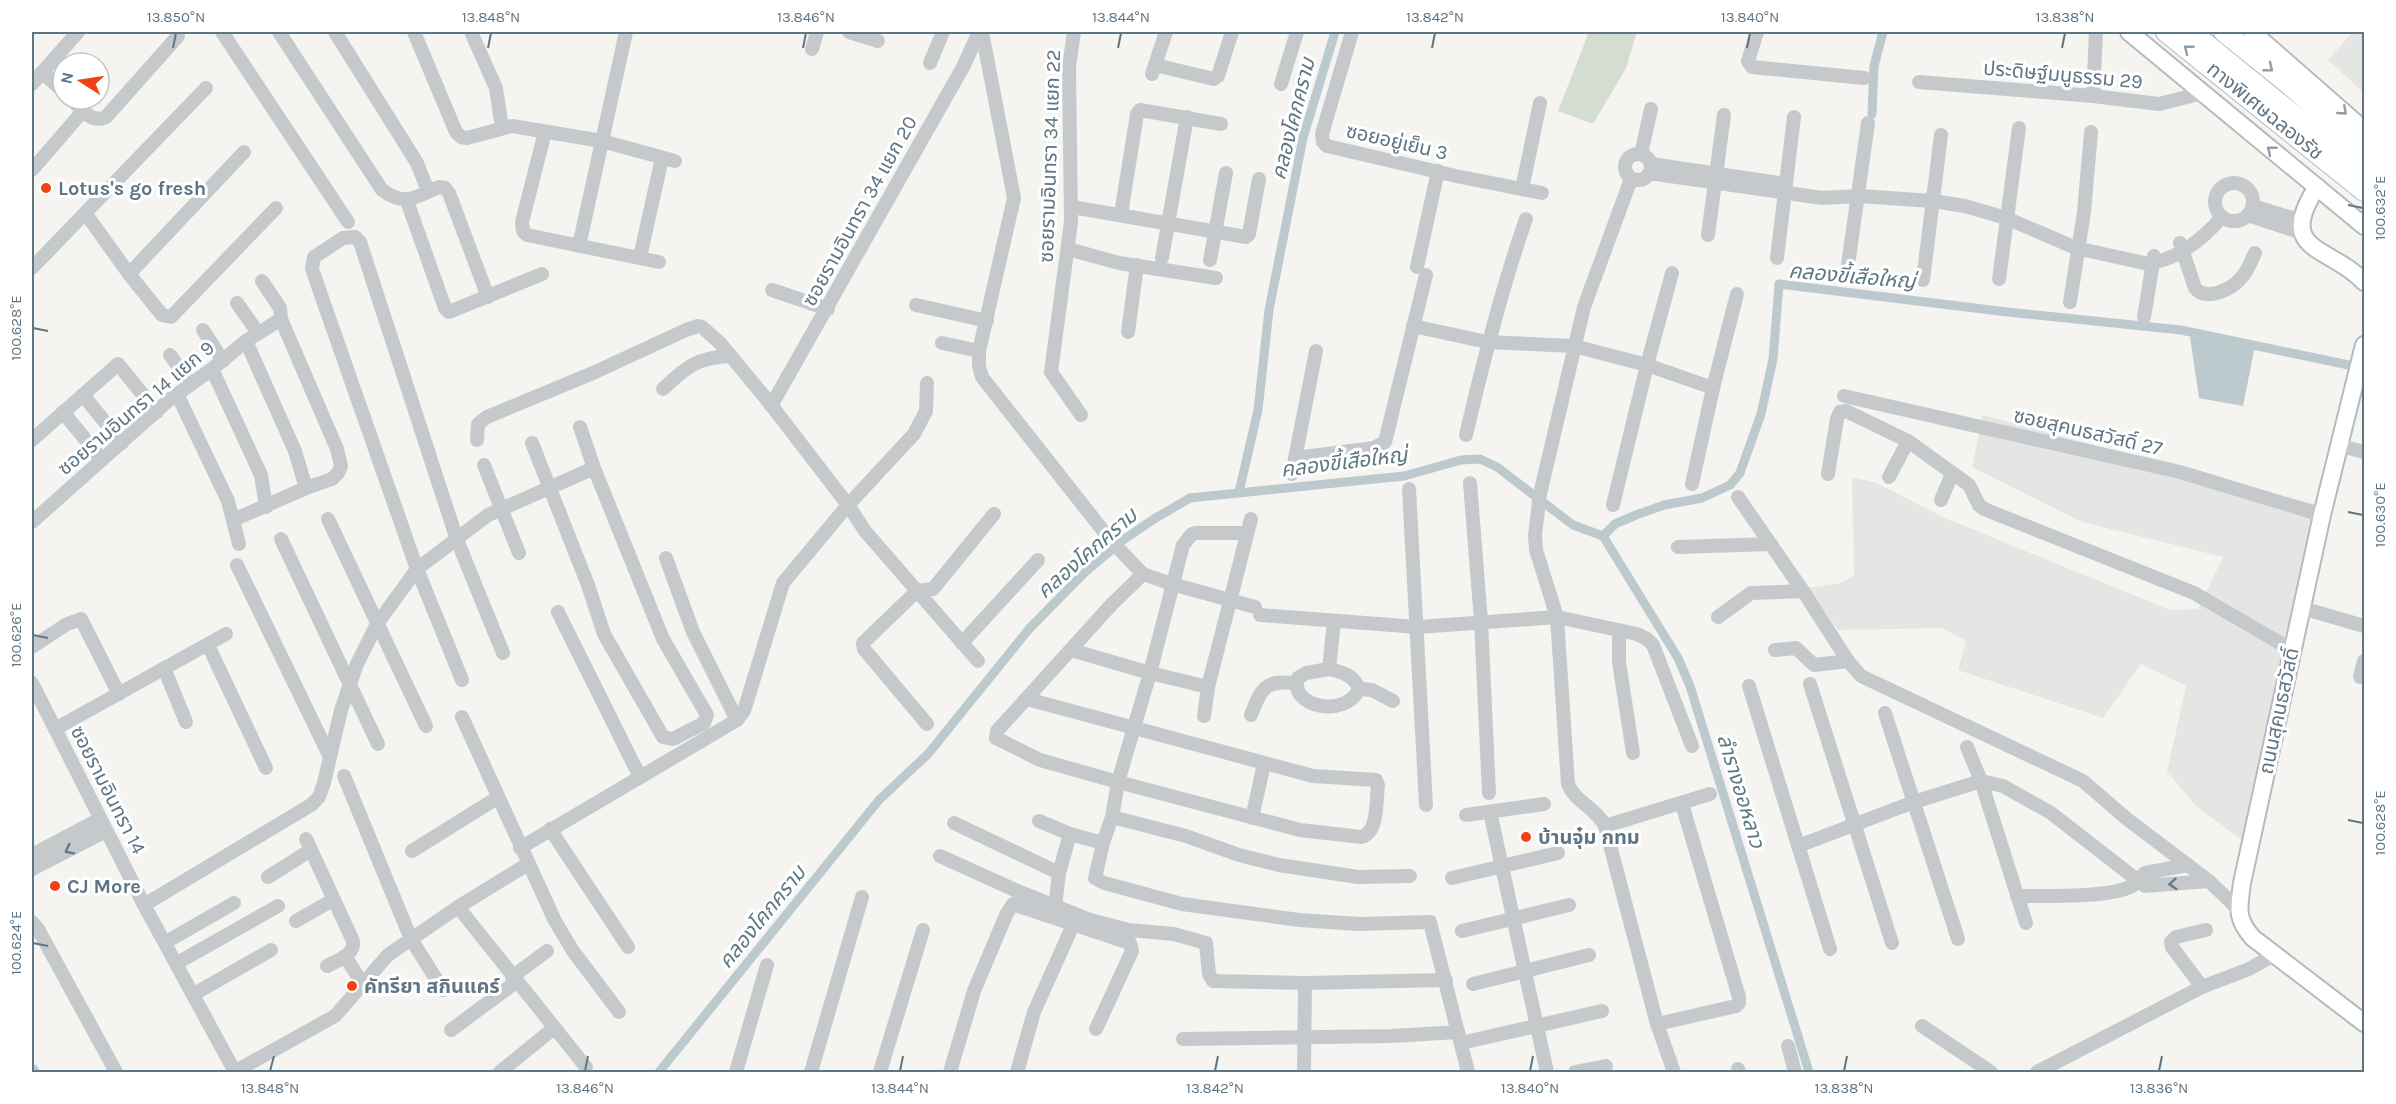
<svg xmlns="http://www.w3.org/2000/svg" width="2396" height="1104" font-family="Karla,'Noto Sans Thai',sans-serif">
<rect width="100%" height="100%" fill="#f5f4f0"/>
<!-- built -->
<g fill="#e5e6e3">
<path d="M2353,32H2364V93L2328,60Z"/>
<path d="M1983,415L2317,505L2246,843L2197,807L2167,772L2186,686L2141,664L2103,718L1958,670L1966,641L1942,628L1838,630L1808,588L1841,583L1854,575L1852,477L1877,483L1945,518L2170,610L2198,609L2223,557L2082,522L1972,467Z"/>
</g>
<!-- green -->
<path fill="#d5dcd0" d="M1589,32H1637L1626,68L1593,124L1558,111Z"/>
<!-- water -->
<path fill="#bcc9cd" d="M2190,337L2255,346L2243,406L2199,398Z"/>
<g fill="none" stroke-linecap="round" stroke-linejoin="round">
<!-- canal -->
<g stroke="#bcc9cd" stroke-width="9">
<path d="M1872,114L1874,66L1883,32"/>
<path d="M1239,492L1258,410L1269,310L1303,138L1335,32"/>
<path d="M1603,536L1615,524L1636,515L1664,505L1702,498L1730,485L1740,473L1761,414L1773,359L1779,284L2007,312L2181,330L2363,368"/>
<path d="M1603,536L1678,658L1690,686L1809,1072"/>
<path d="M659,1072L879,800L928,754L1029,629L1084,573L1123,540L1154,519L1190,498L1404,476L1461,460L1480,459L1497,467L1573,525L1603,536"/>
</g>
<defs>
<g id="major">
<path d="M2129,32L2364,226"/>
<path d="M2252,32L2364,130"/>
<path d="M2317,187C2274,253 2331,246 2364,282"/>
<path d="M2364,345L2322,515L2242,883C2239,908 2235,918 2253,938L2364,1023"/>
</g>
<g id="highway">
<path d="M2166,32L2364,191"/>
<path d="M2191,32L2364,172"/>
<path d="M2224,32L2290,85L2364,152"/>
</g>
</defs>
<!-- major casing -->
<use href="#major" stroke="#b6babe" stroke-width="20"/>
<!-- highway casing -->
<use href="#highway" stroke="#b5b9bc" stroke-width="22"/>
<!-- minor -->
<g stroke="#c6c9cc" stroke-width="14">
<path d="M222,32L348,222"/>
<path d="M279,32L382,190C406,207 415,197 439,187L445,188L449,193L488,297"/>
<path d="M335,32L417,163L428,191"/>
<path d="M414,32L456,132L461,137L467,138L512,126L602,141L675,161"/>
<path d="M471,32L496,88L502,128"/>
<path d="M849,32L878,41"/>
<path d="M982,32L1014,198L979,351V366L982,377L1112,542L1143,574L1172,584L1255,607"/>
<path d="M1074,32L1069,67L1071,222L1051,372L1081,415"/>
<path d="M1352,32L1322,134L1323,142L1327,146L1456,176L1542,193"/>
<path d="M1757,32L1748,61L1752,67L1864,78"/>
<path d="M812,49L817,32"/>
<path d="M930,63L943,32"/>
<path d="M1155,65L1214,79L1218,76L1232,32"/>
<path d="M42,72L63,91"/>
<path d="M1152,74L1166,32"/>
<path d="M1919,82L2093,96L2159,104L2203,93"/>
<path d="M32,84L78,32"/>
<path d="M1281,84L1297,32"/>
<path d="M2093,96L2096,32"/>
<path d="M71,99C81,109 92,124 106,117L178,36"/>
<path d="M545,132L522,222L523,231L527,235L659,262"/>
<circle cx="1638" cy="167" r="13"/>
<path d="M1641,154L1651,109"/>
<path d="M1651,164L1779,183"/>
<path d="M32,170L83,111"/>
<path d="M1649,173L1822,198L1859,196L1933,201L1965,206L2006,218L2076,248L2144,263C2174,263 2203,239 2222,217"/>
<path d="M1631,179L1584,307L1540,494L1535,535L1536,550L1557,617L1568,784C1575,802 1596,808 1605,826L1657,1024L1674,1072"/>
<circle cx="2234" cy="202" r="19"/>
<path d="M1522,189L1540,103"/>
<path d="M407,201L445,308L449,312L542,274"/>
<path d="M2253,206L2302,221"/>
<path d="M1072,207L1246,237L1249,234L1259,179"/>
<path d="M86,214L129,274L162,315L171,317L276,208"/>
<path d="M1121,214L1137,114L1140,110L1221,124"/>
<path d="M2248,215L2302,233"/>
<path d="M1708,235L1724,115"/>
<path d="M2180,243L2195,288C2206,302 2232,289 2241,278C2248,271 2251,261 2255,253"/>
<path d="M579,246L626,32"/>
<path d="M1068,249L1119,263L1216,278"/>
<path d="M640,257L662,158"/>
<path d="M1162,258L1187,117"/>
<path d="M1777,258L1794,117"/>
<path d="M1210,260L1226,173"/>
<path d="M1848,265L1868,123"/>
<path d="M1417,267L1438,171"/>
<path d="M32,268L206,88"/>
<path d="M129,274L244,152"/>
<path d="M1999,279L2019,128"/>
<path d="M1923,280L1941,135"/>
<path d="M262,281L280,308L281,319"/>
<path d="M772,290L828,309"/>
<path d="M2070,302L2084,212L2091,132"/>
<path d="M237,303L258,333"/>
<path d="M916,305L987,321"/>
<path d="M2144,317L2154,256"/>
<path d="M1413,326L1487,342L1574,346L1647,365L1713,388"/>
<path d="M203,330L223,361"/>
<path d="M1128,332L1137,265"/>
<path d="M246,341L295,451L306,488"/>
<path d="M942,343L979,351"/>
<path d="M170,355L191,384"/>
<path d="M212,369L261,475L266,507"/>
<path d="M663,389C686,367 698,357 731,356"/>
<path d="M177,394L228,501L239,544"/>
<path d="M83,395L122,443"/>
<path d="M1844,396L2180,472L2322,515"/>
<path d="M771,406L963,67L979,32"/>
<path d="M63,412L102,460"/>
<path d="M1466,435C1483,362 1501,290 1526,219"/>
<path d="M32,440L118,364L157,412"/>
<path d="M477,440L478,424L487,417L593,373L686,330L698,326L702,327L720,343L768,401L848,505L865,531L978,661"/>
<path d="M532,443L588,585L604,634L663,737L673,739L704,723L707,715L663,639L594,468L580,427"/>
<path d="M2338,445L2364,452"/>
<path d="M1295,458L1374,448L1385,442L1426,275"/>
<path d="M484,465L519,553"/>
<path d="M1292,474L1316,351"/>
<path d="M1828,474L1837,419L1840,412L1846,411L1908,441L1969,485L1979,505L1984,509L2194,593L2292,650"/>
<path d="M1889,477L1908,441"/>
<path d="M1470,483L1481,621L1489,793"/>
<path d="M1692,484L1713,388L1737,294"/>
<path d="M1409,489L1426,805"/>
<path d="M1738,497L1803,591L1848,661L1861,676L2083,781L2127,819L2209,881L2238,909"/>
<path d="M1941,500L1952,474"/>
<path d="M1613,505L1647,365L1672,273"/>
<path d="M328,519L426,726"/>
<path d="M32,522L169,400L212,369L246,341L281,319L337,449L341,466L338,473L332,479L306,488L233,520"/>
<path d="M1247,533H1196L1192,534L1183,545L1150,673L1118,782L1112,817L1103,843L1095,878L1104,883L1182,904L1299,920L1359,924L1430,922L1468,1072"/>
<path d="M281,539L378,744"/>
<path d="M1678,547L1771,544"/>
<path d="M666,558L693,632L737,720"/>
<path d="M237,565L329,755"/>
<path d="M2302,608L2364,626"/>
<path d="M558,612L640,777"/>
<path d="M1260,615L1418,627L1557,617L1637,634L1647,639L1653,645L1692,746"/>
<path d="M1718,617L1751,593L1803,591"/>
<path d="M1619,630V662L1633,753"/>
<path d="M962,643L1038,560"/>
<path d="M208,645L266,768"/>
<path d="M32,647L67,624L81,619L119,694"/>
<path d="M1071,650L1150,673L1208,687"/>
<path d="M1775,650L1796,648L1814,665L1848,661"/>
<path d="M164,668L186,722"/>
<path d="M1329,669C1342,672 1354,675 1359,689C1346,719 1288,707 1298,678L1306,673Z"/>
<path d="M1329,669L1334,621"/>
<path d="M2360,677L2364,661"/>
<path d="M462,680L417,569L312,269L314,257L343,238L355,237L360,242L457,540L503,653"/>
<path d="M32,683L144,905L235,1072"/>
<path d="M1810,684L1892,943"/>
<path d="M1749,686L1830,949"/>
<path d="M1359,689L1372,690L1393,701"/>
<path d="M1027,699L1313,776L1376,780L1378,785C1376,799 1379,833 1361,837L1300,830L1118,782L1040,760L996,738L997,731L1112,604L1143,574"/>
<path d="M1885,713L1958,939"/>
<path d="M1251,715C1262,687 1265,680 1296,683"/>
<path d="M1204,716L1208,687L1251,519"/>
<path d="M462,717L555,921L573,951L619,1012"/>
<path d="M927,724L864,649L863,643L917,591L933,589L994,514"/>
<path d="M55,729L226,634"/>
<path d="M1967,747L1981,781L2026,923"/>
<path d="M344,776L411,939L443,990"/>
<path d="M1490,812L1547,1072"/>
<path d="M1466,815L1544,804"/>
<path d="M1112,817L1186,836L1239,855L1279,865L1358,877L1410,876"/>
<path d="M1252,818L1264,764"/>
<path d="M1039,821L1070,834L1103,843"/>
<path d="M954,823L1059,873"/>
<path d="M1605,826L1710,794"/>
<path d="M550,829L628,947"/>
<path d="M306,839L353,941C355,955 338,960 327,966"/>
<path d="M1798,846L1914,802L1981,781L2003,786L2051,813L2145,886L2209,881"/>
<path d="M520,848L737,720L744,711L783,583L848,505L914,434L926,411L927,383"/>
<path d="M412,851L497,798"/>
<path d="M32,855L100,819"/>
<path d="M940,856L1015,890L1090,920L1129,930L1174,934L1206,943L1209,974L1213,981L1305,983L1446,980"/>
<path d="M32,869L106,831"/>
<path d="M268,877L311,850"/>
<path d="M1452,878L1558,853"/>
<path d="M2017,896C2044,896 2110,898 2132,886C2138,883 2140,878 2145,873L2188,865"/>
<path d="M144,905L311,805L319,797L324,783L341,710L357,664L377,624L417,569L488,515L594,468"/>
<path d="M458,907L586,1067"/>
<path d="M1055,907L1059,873L1070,834"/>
<path d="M296,921L333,900"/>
<path d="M32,922L38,929L116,1072"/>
<path d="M1462,931L1569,905"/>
<path d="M166,942L234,903"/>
<path d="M345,956L362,983"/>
<path d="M177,963L278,906"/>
<path d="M512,977L547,951"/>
<path d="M1473,984L1589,955"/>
<path d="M2202,987L2172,947L2171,942L2176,937L2206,930"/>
<path d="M194,994L271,950"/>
<path d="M1657,1024L1736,1006L1739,1003V997L1682,804"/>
<path d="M1922,1026L1991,1072"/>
<path d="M451,1030L516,982"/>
<path d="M1183,1039L1392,1036L1458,1032"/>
<path d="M1461,1043L1602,1011"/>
<path d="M1788,1046L1795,1072"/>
<path d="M1738,1069L1739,1072"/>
<path d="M32,1071V1072"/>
<path d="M234,1072L335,1016L388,955L458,907L528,864"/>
<path d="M500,1072L554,1028"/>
<path d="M736,1072L767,965"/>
<path d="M811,1072L862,897"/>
<path d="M880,1072L923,930"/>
<path d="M950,1072L974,991L1006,915L1013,904L1130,943L1132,951L1096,1029"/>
<path d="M1017,1072L1034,1012L1073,925"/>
<path d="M1304,1072L1305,983"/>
<path d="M1575,1072L1606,1066"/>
<path d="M2037,1072L2202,987L2249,969L2276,954"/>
</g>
<!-- major -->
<use href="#major" stroke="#fff" stroke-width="16"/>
<!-- highway -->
<use href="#highway" stroke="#fff" stroke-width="20"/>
</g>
<!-- one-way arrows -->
<defs><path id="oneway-chevron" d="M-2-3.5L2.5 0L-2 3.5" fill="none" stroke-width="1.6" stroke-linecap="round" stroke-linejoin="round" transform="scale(1.5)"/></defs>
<g stroke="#909ea9">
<use href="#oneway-chevron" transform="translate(2188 49) rotate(-141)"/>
<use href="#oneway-chevron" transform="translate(2269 68) rotate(39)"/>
<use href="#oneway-chevron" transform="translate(2343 111) rotate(41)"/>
<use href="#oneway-chevron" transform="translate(2271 150) rotate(-141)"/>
</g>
<g stroke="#657988">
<use href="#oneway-chevron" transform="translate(69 850) rotate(153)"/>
<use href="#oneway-chevron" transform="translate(2173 884) rotate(175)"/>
</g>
<!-- ticks -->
<path fill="none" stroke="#607584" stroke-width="2" d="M173,48L176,33M488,48L491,33M803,48L806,33M1118,48L1121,33M1432,48L1435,33M1747,48L1750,33M2062,48L2065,33M2348,205L2363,208M33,328L48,331M2348,512L2363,515M33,635L48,638M2348,820L2363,823M33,943L48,946M270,1071L274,1056M585,1071L588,1056M900,1071L903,1056M1215,1071L1218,1056M1530,1071L1533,1056M1844,1071L1847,1056M2159,1071L2162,1056"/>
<!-- markers -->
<g fill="#f24112" stroke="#fff" stroke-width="2">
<circle cx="46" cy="188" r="6"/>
<circle cx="1526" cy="837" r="6"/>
<circle cx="55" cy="886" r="6"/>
<circle cx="352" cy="986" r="6"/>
</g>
<g text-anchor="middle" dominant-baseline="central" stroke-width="6" stroke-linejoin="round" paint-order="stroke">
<!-- street labels -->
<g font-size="20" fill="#607584" stroke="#fff">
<text transform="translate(2063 75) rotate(5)">ประดิษฐ์มนูธรรม 29</text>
<text transform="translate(2265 111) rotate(39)">ทางพิเศษฉลองรัช</text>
<text transform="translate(1397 142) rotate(13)">ซอยอยู่เย็น 3</text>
<text transform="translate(1050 156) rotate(-88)">ซอยรามอินทรา 34 แยก 22</text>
<text transform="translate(860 211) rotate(-61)">ซอยรามอินทรา 34 แยก 20</text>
<text transform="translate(136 408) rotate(-40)">ซอยรามอินทรา 14 แยก 9</text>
<text transform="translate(2088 432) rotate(13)">ซอยสุคนธสวัสดิ์ 27</text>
<text transform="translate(2279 711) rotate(-78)">ถนนสุคนธสวัสดิ์</text>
<text transform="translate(108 790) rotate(63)">ซอยรามอินทรา 14</text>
</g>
<!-- poi labels -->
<g font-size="20" font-weight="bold" fill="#607584" stroke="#fff" text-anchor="start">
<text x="58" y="188">Lotus's go fresh</text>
<text x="1538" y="837">บ้านจุ๋ม กทม</text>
<text x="67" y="886">CJ More</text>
<text x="364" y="986">คัทรียา สกินแคร์</text>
</g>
<!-- water labels -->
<g font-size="21" font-style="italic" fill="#5c7881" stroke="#fff">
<text transform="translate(1293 119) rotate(-76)">คลองโคกคราม</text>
<text transform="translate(1852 276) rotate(5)">คลองขี้เสือใหญ่</text>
<text transform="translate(1344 462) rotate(-7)">คลองขี้เสือใหญ่</text>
<text transform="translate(1087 553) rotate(-41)">คลองโคกคราม</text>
<text transform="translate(1741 791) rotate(73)">ลำรางออหลาว</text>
<text transform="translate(762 917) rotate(-51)">คลองโคกคราม</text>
</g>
</g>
<!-- border -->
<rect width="2396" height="1104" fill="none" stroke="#ffffff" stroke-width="66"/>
<!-- north arrow -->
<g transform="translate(81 81) rotate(282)"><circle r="28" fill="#ffffff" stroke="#bfc8ce" stroke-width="1.5"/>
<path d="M0-4.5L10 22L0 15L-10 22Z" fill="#f24112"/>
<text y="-9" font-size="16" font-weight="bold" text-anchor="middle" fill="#607584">N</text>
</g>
<rect x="33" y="33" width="2330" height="1038" fill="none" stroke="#607584" stroke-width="2"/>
<g font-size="15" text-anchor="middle" fill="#607584">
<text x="176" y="22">13.850°N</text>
<text x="491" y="22">13.848°N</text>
<text x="806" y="22">13.846°N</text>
<text x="1121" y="22">13.844°N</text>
<text x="1435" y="22">13.842°N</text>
<text x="1750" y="22">13.840°N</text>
<text x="2065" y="22">13.838°N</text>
<text transform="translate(2380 208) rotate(-90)" y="5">100.632°E</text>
<text transform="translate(16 328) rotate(-90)" y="5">100.628°E</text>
<text transform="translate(2380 515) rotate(-90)" y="5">100.630°E</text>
<text transform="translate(16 635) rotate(-90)" y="5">100.626°E</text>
<text transform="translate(2380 823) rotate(-90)" y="5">100.628°E</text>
<text transform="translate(16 943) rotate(-90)" y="5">100.624°E</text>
<text x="270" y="1093">13.848°N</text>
<text x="585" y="1093">13.846°N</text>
<text x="900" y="1093">13.844°N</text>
<text x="1215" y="1093">13.842°N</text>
<text x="1530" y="1093">13.840°N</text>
<text x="1844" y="1093">13.838°N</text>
<text x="2159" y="1093">13.836°N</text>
</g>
</svg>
